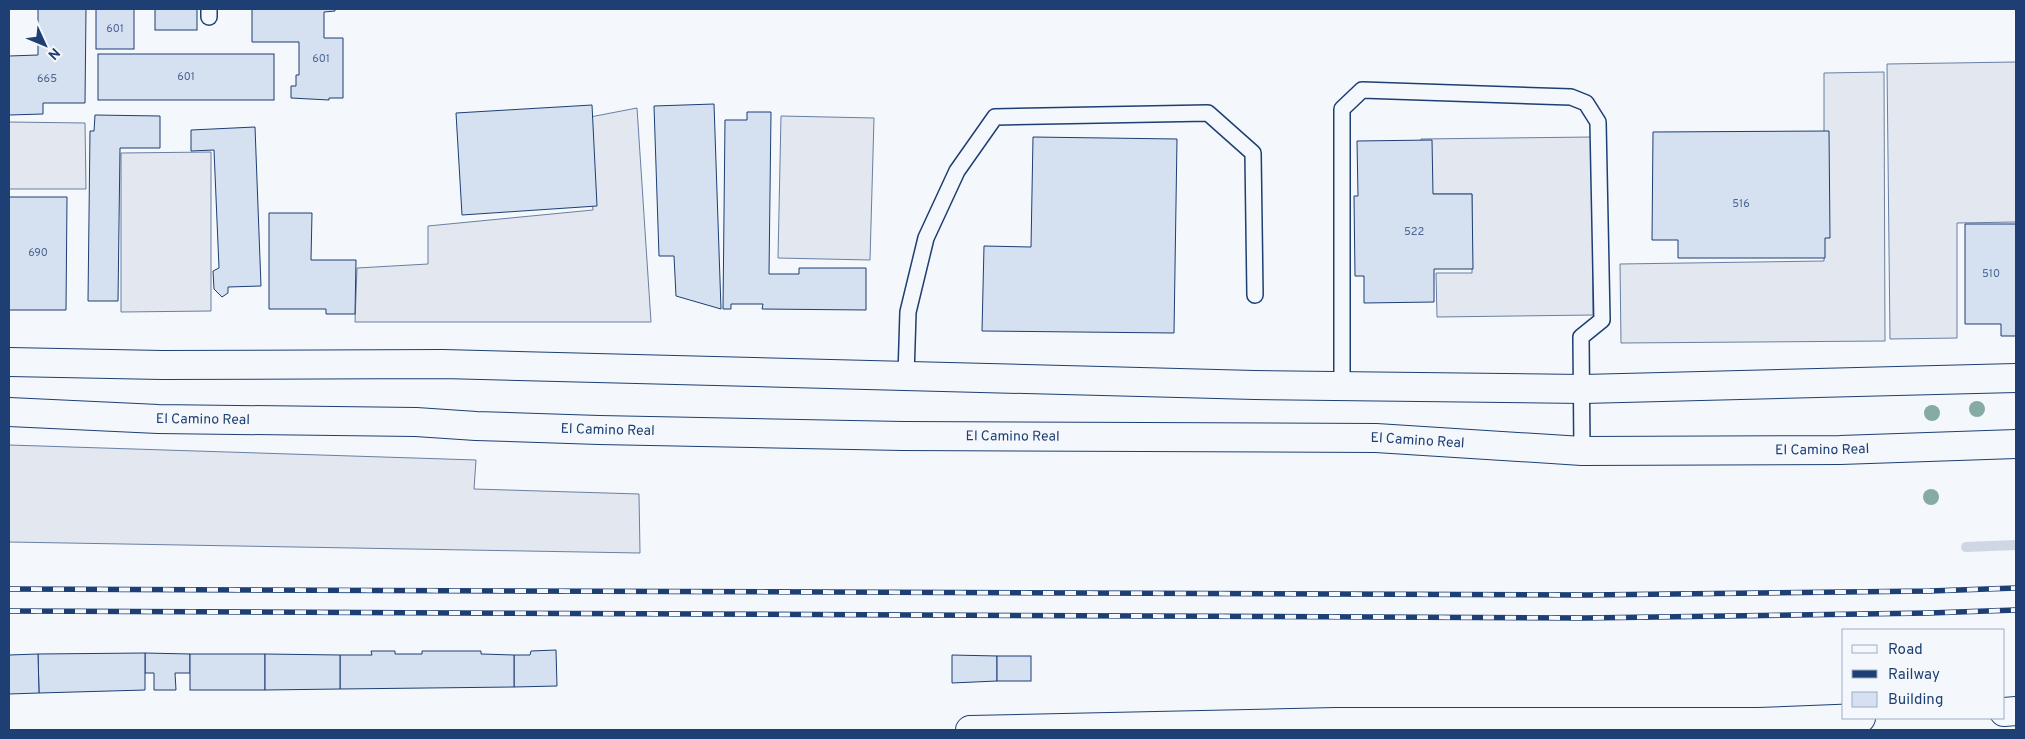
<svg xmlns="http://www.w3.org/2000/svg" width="2025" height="739" font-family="Overpass,sans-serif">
<rect width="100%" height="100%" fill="#f4f7fb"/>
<!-- parking -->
<g fill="#e3e8f0" stroke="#687fa3">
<path d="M2016,62V222L1957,223V338L1890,339L1887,64Z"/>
<path d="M1884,72L1885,341L1621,343L1620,264L1824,261V73Z"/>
<path d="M637,108L651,322H355L357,268L428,264V226L593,210L585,118Z"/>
<path d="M781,116L874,118L870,260L778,258Z"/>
<path d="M9,122L85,123L86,189H9Z"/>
<path d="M1592,137L1593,315L1437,317L1436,273H1472V194H1422L1421,139Z"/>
<path d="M211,152V311L121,312V153Z"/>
<path d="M9,445L476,460L474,489L639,494L640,553L9,542Z"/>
</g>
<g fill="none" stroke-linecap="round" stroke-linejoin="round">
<!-- stream -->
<path stroke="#cfd7e4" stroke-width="10" d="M1966,547L2016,545"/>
</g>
<!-- building -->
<g fill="#d5e0f0" stroke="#1d3f73">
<path d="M38,9H86L85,103H43V114L9,115V56L38,55Z"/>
<rect x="96" y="9" width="38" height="40"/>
<rect x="155" y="9" width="42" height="21"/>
<path d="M252,9H335V11L324,12V38H343V98H329V100L291,98V86H296V75H299V42H252Z"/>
<rect x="98" y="54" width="176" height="46"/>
<path d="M714,104L721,309L676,296L674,256H659L654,106Z"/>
<path d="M592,105L597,206L462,215L456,113Z"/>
<path d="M747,112H771L769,274H799V268H866V310L762,309L763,304H731V309H723L725,120H747Z"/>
<path d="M95,115L160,116V148H120L118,301H88L90,131H94Z"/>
<path d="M255,127L261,286L228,287V293L222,297L214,289L213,271L219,268L214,150L191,151V130Z"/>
<path d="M1829,131L1830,238H1825V258H1678V240H1652L1653,132Z"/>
<path d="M1033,137L1177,139L1174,333L982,331L984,246L1031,247Z"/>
<path d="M1432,140L1433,194H1472L1473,269H1434V302L1364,303V276H1355L1354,196H1358L1357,141Z"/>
<path d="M9,197H67L66,310H9Z"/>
<path d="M269,213H312L311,260H356L355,314H326V309H269Z"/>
<path d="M1965,224H2016V336H2001V324H1965Z"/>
<path d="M556,650L557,686L514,687V655H530L531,651Z"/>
<path d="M371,651H395V654H422V651H481V654L514,655V687L340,689V655H372Z"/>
<path d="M145,653L190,654V673H175L176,690H154V673H145Z"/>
<path d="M145,653V690L39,693L38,654Z"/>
<path d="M38,654L39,693L9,694V655Z"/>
<rect x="190" y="654" width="75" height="36"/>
<path d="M265,654L340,655V689L265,690Z"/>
<path d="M952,655L997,656V681L952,683Z"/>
<rect x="997" y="656" width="34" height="25"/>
</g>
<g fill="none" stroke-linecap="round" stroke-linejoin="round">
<defs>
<g id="service">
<path d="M209,17V9"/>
<path d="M906,376L908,312L926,238L957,171L995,117L1208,113L1253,153L1255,295"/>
<path d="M1342,386V109L1362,90L1571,97L1586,103L1598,122L1602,320L1581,337L1582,451"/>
</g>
<g id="tertiary">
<path d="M2004,712L2016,711"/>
<path d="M970,730L1336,722H1758L1861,718"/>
</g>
<g id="primary">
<path d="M9,362L162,365L443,364L1255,385L1583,389L2016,378"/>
<path id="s1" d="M9,412L158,419L416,422L476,426L599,430L903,436L1376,438L1582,451L1840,450L2016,444"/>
</g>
</defs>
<!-- service casing -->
<use href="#service" stroke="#1d3f73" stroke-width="18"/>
<!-- tertiary casing -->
<use href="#tertiary" stroke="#1d3f73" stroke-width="30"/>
<!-- primary casing -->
<use href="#primary" stroke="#1d3f73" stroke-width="30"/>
<!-- service -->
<use href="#service" stroke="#f4f7fb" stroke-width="15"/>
<!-- tertiary -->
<use href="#tertiary" stroke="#f4f7fb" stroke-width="28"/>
<!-- primary -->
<use href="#primary" stroke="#f4f7fb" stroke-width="28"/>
<defs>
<g id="rail">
<path d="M9,589L1587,595L1930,591L2016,588"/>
<path d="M9,611L1585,618L1929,613L2016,610"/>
</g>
</defs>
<!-- rail casing -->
<use href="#rail" stroke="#1d3f73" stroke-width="5.5"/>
<!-- rail -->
<use href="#rail" stroke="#f4f7fb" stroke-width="4" stroke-dasharray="11" stroke-linecap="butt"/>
</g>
<!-- trees -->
<g fill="#86aba6">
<circle cx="1977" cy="409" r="8"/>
<circle cx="1932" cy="413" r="8"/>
<circle cx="1931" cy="497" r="8"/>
</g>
<g text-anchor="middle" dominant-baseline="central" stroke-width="4" stroke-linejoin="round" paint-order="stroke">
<!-- number labels -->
<g font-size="11" fill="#4b6792">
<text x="115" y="29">601</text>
<text x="321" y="59">601</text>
<text x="186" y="77">601</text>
<text x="47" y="79">665</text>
<text x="1741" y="204">516</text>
<text x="1414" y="232">522</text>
<text x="38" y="253">690</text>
<text x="1991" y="274">510</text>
</g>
<!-- street labels -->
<g font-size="14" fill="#1d3f73" stroke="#f4f7fb">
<text stroke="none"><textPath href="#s1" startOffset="194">El Camino Real</textPath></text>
<text stroke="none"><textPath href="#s1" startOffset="599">El Camino Real</textPath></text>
<text stroke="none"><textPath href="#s1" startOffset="1004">El Camino Real</textPath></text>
<text stroke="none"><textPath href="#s1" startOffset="1409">El Camino Real</textPath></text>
<text stroke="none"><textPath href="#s1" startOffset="1814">El Camino Real</textPath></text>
</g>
</g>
<!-- border -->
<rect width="2025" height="739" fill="none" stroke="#1d3f73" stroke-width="20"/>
<!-- legend -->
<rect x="1842" y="629" width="162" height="90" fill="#f4f7fb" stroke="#9eadc5"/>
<rect x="1852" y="645" width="25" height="8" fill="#f4f7fb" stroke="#9eadc5"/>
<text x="1888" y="654" font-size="15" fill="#1d3f73">Road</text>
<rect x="1852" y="670" width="25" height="8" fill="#1d3f73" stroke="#9eadc5"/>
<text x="1888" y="679" font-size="15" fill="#1d3f73">Railway</text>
<rect x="1852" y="692" width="25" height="15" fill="#d5e0f0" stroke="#9eadc5"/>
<text x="1888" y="704" font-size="15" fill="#1d3f73">Building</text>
<!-- north arrow -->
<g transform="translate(45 45) rotate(134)" stroke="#f4f7fb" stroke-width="4" paint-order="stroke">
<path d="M0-4L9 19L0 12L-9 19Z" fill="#1d3f73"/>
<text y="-8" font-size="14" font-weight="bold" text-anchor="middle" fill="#1d3f73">N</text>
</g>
</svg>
